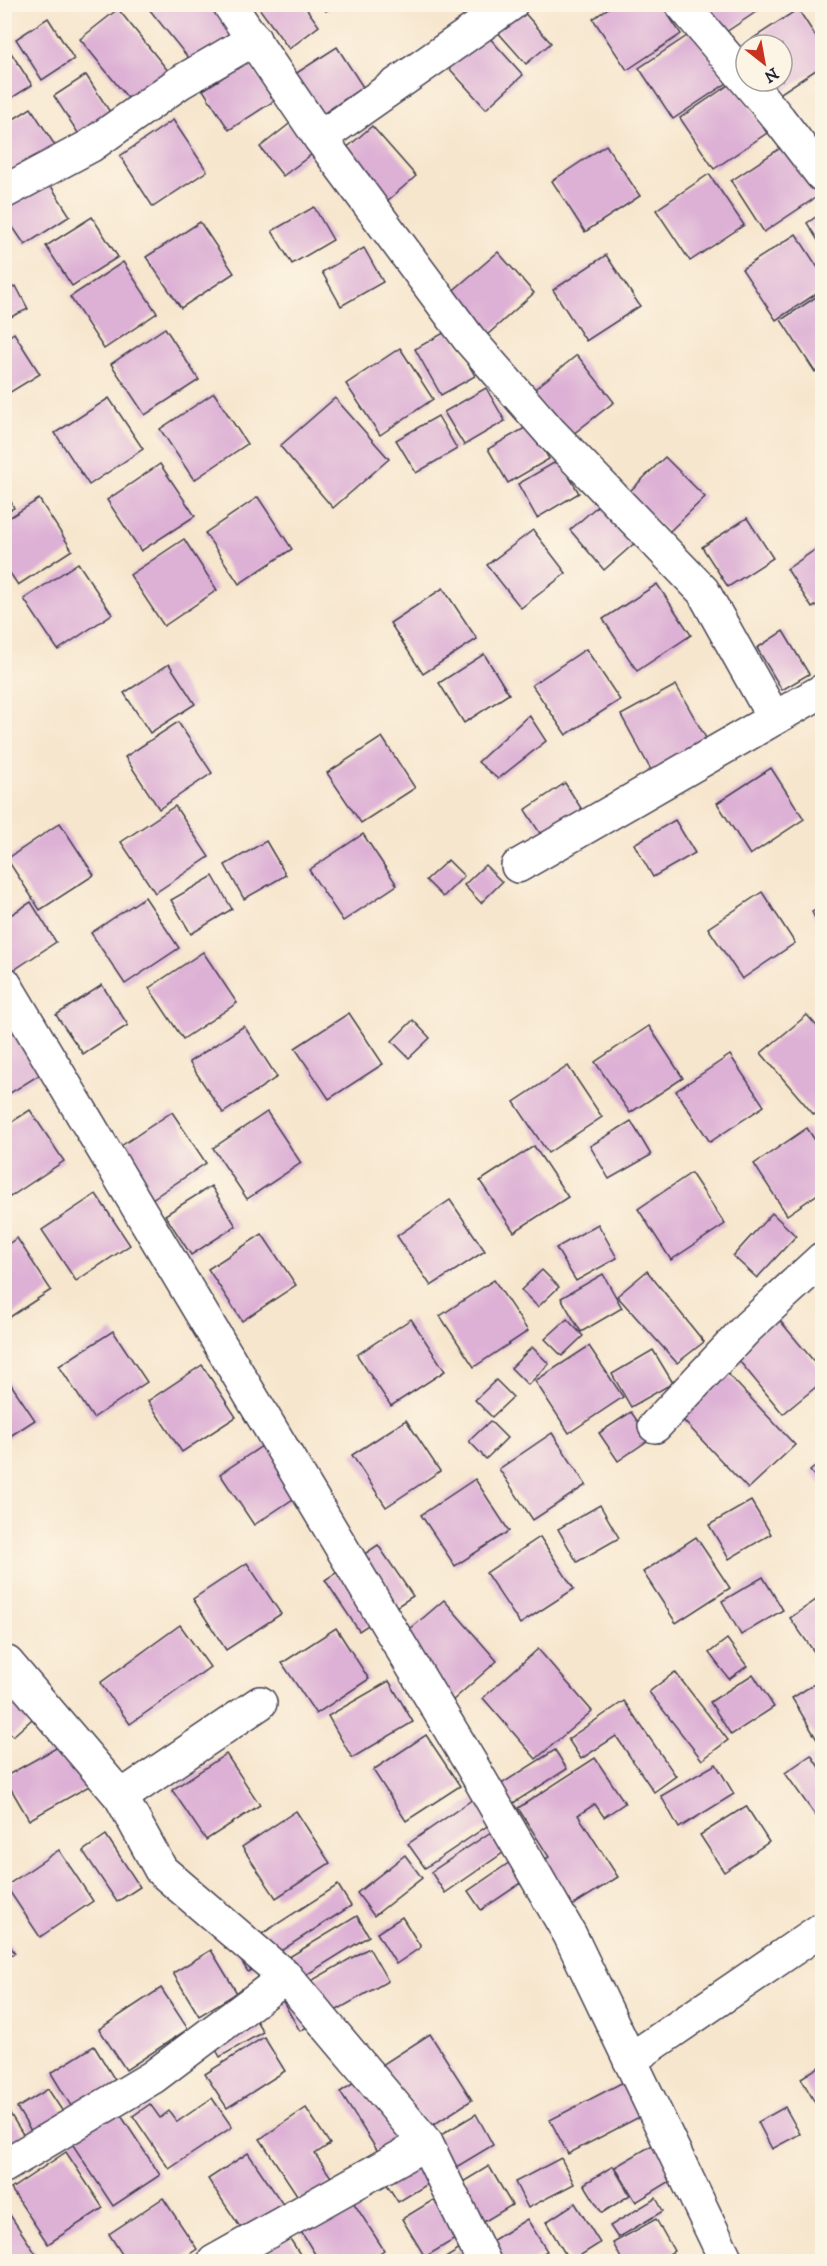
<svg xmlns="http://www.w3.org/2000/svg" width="827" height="2266" font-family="'IM FELL DW Pica',serif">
<rect width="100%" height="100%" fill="#fcf5e5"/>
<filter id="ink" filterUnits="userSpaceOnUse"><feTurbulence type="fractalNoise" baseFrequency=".0167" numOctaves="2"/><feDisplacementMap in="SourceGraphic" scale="12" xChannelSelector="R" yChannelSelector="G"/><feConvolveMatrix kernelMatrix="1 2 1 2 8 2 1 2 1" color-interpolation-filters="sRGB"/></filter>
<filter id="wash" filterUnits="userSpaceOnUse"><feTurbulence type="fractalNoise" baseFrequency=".008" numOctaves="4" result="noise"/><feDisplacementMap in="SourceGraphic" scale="24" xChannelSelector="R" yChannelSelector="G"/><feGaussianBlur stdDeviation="1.35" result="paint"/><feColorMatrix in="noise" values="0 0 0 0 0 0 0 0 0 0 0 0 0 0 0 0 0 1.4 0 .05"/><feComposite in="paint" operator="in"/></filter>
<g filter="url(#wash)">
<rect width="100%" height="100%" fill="#f7e6ce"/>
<g id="blocks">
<!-- building -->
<g fill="#ddb0d5">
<path d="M145,4H209L233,34L194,65Z"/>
<path d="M256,4H303L319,26L289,49Z"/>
<path d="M320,4H335L326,11Z"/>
<path d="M614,4H661L681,34L627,70L593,19Z"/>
<path d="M703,4H768L723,34Z"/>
<path d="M118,9L169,72L131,102L80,39Z"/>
<path d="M521,9L551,43L526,64L496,30Z"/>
<path d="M798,9L822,46V66L778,95L768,81H782V45H743Z"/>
<path d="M48,18L74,59L42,80L16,39Z"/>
<path d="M693,32L727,83L673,119L639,68Z"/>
<path d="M486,34L523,75L486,109L449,68Z"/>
<path d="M6,45L32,85L4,103V46Z"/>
<path d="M337,47L363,87L318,117L292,76Z"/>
<path d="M248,61L274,101L229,130L203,90Z"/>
<path d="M86,75L112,115L80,136L54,96Z"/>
<path d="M733,82L767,133L714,169L680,118Z"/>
<path d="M31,108L56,147L11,177L4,167V125Z"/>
<path d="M173,120L207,171L153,207L120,156Z"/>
<path d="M293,121L316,151L283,176L260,147Z"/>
<path d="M372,126L416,176L386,202L343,151Z"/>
<path d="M606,145L640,196L585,232L552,181Z"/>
<path d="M785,145L818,196L764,232L731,181Z"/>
<path d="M709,174L744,225L690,261L656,210Z"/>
<path d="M44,175L70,216L25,245L4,214V201Z"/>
<path d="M314,207L333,240L292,264L272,231Z"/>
<path d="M822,213V247L807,223Z"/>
<path d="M92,217L118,257L72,286L46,246Z"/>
<path d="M200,222L234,273L181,308L146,257Z"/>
<path d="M796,234L822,274V290L776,320L742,269Z"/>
<path d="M364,248L383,282L341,306L322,272Z"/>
<path d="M498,252L534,293L486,336L449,294Z"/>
<path d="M606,255L640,306L586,341L553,290Z"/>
<path d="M123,262L157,313L104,349L70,297Z"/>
<path d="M16,286L28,309L4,320V292Z"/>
<path d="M822,293V367L815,372L781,320Z"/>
<path d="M165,328L199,380L145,415L111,364Z"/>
<path d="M449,330L475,376L441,395L415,349Z"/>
<path d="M14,333L40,374L4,396V340Z"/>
<path d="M400,348L433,399L380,435L346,384Z"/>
<path d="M577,355L614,402L568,438L531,392Z"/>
<path d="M486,388L505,421L464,445L444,412Z"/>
<path d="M214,393L247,444L194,480L160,429Z"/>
<path d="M109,398L143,449L89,485L55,433Z"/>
<path d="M335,398L389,459L333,508L280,446Z"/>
<path d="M438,416L457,449L416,473L396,440Z"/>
<path d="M530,425L549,459L508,483L488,449Z"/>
<path d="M665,457L705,497L668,533L628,493Z"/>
<path d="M559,460L579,493L537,518L518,484Z"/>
<path d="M160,464L195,516L141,551L107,500Z"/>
<path d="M4,487L14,508L4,513Z"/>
<path d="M258,497L292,549L239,584L205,533Z"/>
<path d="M39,499L72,550L18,585L4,564V521Z"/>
<path d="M602,502L637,541L604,570L570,530Z"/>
<path d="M747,518L773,558L728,587L702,547Z"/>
<path d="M533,530L566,573L521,608L487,565Z"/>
<path d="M184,539L217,590L164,626L130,575Z"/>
<path d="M822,545V602L812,608L787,569Z"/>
<path d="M78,563L112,614L58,650L24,599Z"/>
<path d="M657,584L691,635L637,671L603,619Z"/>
<path d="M443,588L477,639L423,674L390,623Z"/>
<path d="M783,631L809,674L782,690L757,648Z"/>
<path d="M586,649L620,700L566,735L532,685Z"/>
<path d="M484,654L509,694L464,723L439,683Z"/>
<path d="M169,664L195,704L150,733L124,693Z"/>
<path d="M676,685L707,740L651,770L621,715Z"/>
<path d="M529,715L546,741L498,779L478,762Z"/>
<path d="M178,722L212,773L159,809L125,757Z"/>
<path d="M382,737L415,788L361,823L327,773Z"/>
<path d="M771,768L804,819L750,855L717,803Z"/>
<path d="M565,783L586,816L545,841L525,810Z"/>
<path d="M175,806L209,857L155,893L121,842Z"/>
<path d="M675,820L695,853L653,877L634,844Z"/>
<path d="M60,823L94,875L40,910L7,859Z"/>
<path d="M363,834L397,885L343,921L309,870Z"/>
<path d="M266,841L286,875L244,899L225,865Z"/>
<path d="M448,860L464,876L443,897L426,880Z"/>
<path d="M485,865L502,882L481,903L464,885Z"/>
<path d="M213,876L232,909L191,934L171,900Z"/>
<path d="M762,892L795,943L742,979L708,928Z"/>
<path d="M145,897L179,948L125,984L91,933Z"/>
<path d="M31,902L56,942L11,972L4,961V919Z"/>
<path d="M822,906V932L812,912Z"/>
<path d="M203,952L237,1003L183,1039L149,988Z"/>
<path d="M102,985L128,1025L83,1054L56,1015Z"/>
<path d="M349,1013L383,1064L329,1099L295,1048Z"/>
<path d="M18,1015L52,1067L4,1097V1024Z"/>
<path d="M807,1015L822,1032V1108L814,1115L761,1053Z"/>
<path d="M413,1020L430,1038L409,1058L392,1041Z"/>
<path d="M244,1026L277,1077L223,1113L189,1062Z"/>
<path d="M649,1026L683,1078L630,1113L595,1062Z"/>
<path d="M730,1055L764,1106L710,1142L676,1091Z"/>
<path d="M568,1066L602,1117L548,1153L514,1102Z"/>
<path d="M30,1110L64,1161L10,1197L4,1188V1127Z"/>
<path d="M172,1112L206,1163L152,1199L118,1148Z"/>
<path d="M267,1112L301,1163L247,1199L213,1148Z"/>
<path d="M631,1121L651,1155L609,1179L590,1146Z"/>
<path d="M807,1128L822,1151V1191L787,1215L754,1164Z"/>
<path d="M534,1146L568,1197L514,1232L480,1181Z"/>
<path d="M691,1173L725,1224L671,1260L638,1209Z"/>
<path d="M211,1186L236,1226L191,1255L165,1215Z"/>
<path d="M96,1194L130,1245L76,1281L42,1230Z"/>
<path d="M450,1200L485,1251L431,1286L397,1236Z"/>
<path d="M772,1213L796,1236L757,1278L733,1256Z"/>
<path d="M598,1224L617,1258L576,1281L556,1248Z"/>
<path d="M262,1234L296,1285L242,1321L208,1269Z"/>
<path d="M17,1238L51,1290L4,1321V1247Z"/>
<path d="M542,1270L559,1287L538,1307L521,1290Z"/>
<path d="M647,1271L704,1342L677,1363L617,1296Z"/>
<path d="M603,1274L622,1308L581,1332L561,1298Z"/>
<path d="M494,1280L528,1331L474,1367L440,1316Z"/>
<path d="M776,1316L822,1371V1382L783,1414L732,1352Z"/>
<path d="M411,1319L445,1371L391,1406L357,1355Z"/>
<path d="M567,1319L583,1336L562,1356L545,1339Z"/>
<path d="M113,1331L147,1382L93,1418L59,1366Z"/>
<path d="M589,1346L623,1397L569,1433L535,1381Z"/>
<path d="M532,1347L549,1364L528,1385L511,1368Z"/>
<path d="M653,1350L673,1383L631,1407L612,1374Z"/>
<path d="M202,1365L236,1417L182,1452L148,1401Z"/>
<path d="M727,1373L795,1445L748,1489L680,1417Z"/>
<path d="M4,1374L35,1420L4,1440Z"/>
<path d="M496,1380L513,1397L492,1417L475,1400Z"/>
<path d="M631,1412L650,1439L618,1461L599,1433Z"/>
<path d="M406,1420L440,1471L386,1507L352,1455Z"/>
<path d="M490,1421L507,1438L486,1459L469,1441Z"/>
<path d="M552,1433L586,1485L533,1520L499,1469Z"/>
<path d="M274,1438L308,1489L254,1525L220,1474Z"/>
<path d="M822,1461V1485L810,1471Z"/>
<path d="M475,1479L509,1531L455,1566L421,1515Z"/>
<path d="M751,1501L771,1534L729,1559L709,1525Z"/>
<path d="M600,1505L619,1538L577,1562L558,1529Z"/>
<path d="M540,1537L574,1589L520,1624L486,1573Z"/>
<path d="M696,1537L730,1588L676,1623L643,1572Z"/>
<path d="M378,1545L413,1596L359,1631L325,1580Z"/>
<path d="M247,1563L281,1614L226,1650L193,1599Z"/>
<path d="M763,1577L783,1610L741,1635L722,1601Z"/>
<path d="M822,1596V1653L817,1656L790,1618Z"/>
<path d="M444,1600L497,1661L442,1710L388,1648Z"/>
<path d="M180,1625L210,1667L130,1724L100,1683Z"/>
<path d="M336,1628L369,1679L316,1714L282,1663Z"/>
<path d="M727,1639L747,1666L729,1679L709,1653Z"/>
<path d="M538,1649L592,1711L536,1759L483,1698Z"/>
<path d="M675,1672L728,1740L702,1760L649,1692Z"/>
<path d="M753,1674L774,1707L731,1735L710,1702Z"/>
<path d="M822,1679V1748L792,1698Z"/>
<path d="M389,1681L413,1722L352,1758L328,1716Z"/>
<path d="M19,1687L39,1713L13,1736L4,1728V1688Z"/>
<path d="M624,1701L676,1776L654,1792L616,1736L581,1759L568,1739Z"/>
<path d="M426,1735L460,1786L406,1821L373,1770Z"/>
<path d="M67,1742L91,1785L29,1820L4,1777Z"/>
<path d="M555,1750L567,1769L507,1807L495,1788Z"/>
<path d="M226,1754L260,1805L206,1840L172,1790Z"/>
<path d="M811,1755L822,1772V1810L815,1815L785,1773Z"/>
<path d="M595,1758L625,1803L604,1817L595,1804L578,1815L618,1877L564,1911L535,1866L549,1857L518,1808Z"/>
<path d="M716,1764L734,1794L679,1828L661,1796Z"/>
<path d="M479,1795L496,1820L425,1868L408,1844Z"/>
<path d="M746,1806L769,1842L724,1872L700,1835Z"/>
<path d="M296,1811L330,1863L276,1898L242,1847Z"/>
<path d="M497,1828L510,1848L445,1893L431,1872Z"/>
<path d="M106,1835L140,1887L117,1902L83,1851Z"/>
<path d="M59,1850L93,1901L40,1937L6,1886Z"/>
<path d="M405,1855L422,1878L374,1916L357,1893Z"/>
<path d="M513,1860L527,1879L481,1910L468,1891Z"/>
<path d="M338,1885L351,1906L248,1972L235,1951Z"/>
<path d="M357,1916L369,1936L279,1992L266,1971Z"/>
<path d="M402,1917L421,1947L396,1964L377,1933Z"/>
<path d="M4,1937L15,1953L4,1960Z"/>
<path d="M369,1948L388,1981L300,2031L281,1998Z"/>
<path d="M211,1950L237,1993L199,2016L173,1973Z"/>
<path d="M161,1988L188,2029L126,2070L99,2029Z"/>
<path d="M251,2012L263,2032L220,2057L209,2037Z"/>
<path d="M430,2034L472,2100L382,2158L340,2092Z"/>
<path d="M264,2037L285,2071L227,2108L205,2074Z"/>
<path d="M94,2046L123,2093L79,2119L51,2073Z"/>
<path d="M822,2065V2115L801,2078Z"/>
<path d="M631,2078L649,2112L568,2154L550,2120Z"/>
<path d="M48,2089L71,2124L39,2144L17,2108Z"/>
<path d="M212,2098L232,2127L169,2169L133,2116L150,2104L160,2118L169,2111L177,2122Z"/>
<path d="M4,2104L31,2147L4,2149Z"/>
<path d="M785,2107L800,2134L772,2149L758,2122Z"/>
<path d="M306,2108L330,2144L315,2154L333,2180L301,2201L260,2139Z"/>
<path d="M118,2111L160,2175L113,2206L71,2142Z"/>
<path d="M476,2114L493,2145L398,2202L379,2172Z"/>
<path d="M661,2140L682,2174L636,2202L615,2167Z"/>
<path d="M66,2152L103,2208L48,2244L11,2189Z"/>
<path d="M248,2153L284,2206L244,2233L208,2179Z"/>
<path d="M561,2158L574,2184L528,2208L515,2182Z"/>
<path d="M489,2166L512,2205L425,2257L402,2219Z"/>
<path d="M613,2166L630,2195L602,2213L584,2184Z"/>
<path d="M348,2194L384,2250L366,2262H320L298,2227Z"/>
<path d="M163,2198L197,2249L178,2262H127L109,2234Z"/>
<path d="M656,2198L663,2211L618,2238L610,2226Z"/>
<path d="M575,2203L600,2243L570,2262L546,2222Z"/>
<path d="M4,2206L36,2254L25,2262H4Z"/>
<path d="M527,2219L547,2251L530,2262H487L479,2249Z"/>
<path d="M656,2219L674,2251L656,2262H623L613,2243Z"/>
<path d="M285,2231L305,2262H237Z"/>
<path d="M460,2249L468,2262H439Z"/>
</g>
</g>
</g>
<g filter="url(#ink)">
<use href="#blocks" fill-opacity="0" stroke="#423f51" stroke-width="1.5"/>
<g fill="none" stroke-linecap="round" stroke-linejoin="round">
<defs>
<g id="minor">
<path d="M229,4L320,138L511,4"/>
<path d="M682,4L779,119L822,175"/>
<path d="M320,138L469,339L551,433L703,591L774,718"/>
<path d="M4,192L90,146L179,83L254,39"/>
<path d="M518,866L822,691"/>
<path d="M4,983L471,1764L570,1935L727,2262"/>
<path d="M655,1426L748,1327L822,1259"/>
<path d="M4,1663H7L121,1797L161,1870L286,1977"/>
<path d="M121,1797L260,1703"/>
<path d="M630,2060L822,1929"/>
<path d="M426,2143L484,2262"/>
<path d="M4,2166L153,2077L286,1977L426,2143L214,2262"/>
</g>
</defs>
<!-- minor casing -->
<use href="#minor" stroke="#423f51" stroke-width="36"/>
<!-- minor -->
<use href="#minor" stroke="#fff" stroke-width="33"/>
</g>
</g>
<!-- margin -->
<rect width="827" height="2266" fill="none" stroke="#fcf5e5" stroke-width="24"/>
<!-- north arrow -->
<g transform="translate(764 63) rotate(149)"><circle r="28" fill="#fcf5e5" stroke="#a5a1a1" stroke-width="1.5"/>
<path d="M0-4.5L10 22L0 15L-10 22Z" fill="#c8321e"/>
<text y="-9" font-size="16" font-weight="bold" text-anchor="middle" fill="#22223b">N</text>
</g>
</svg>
